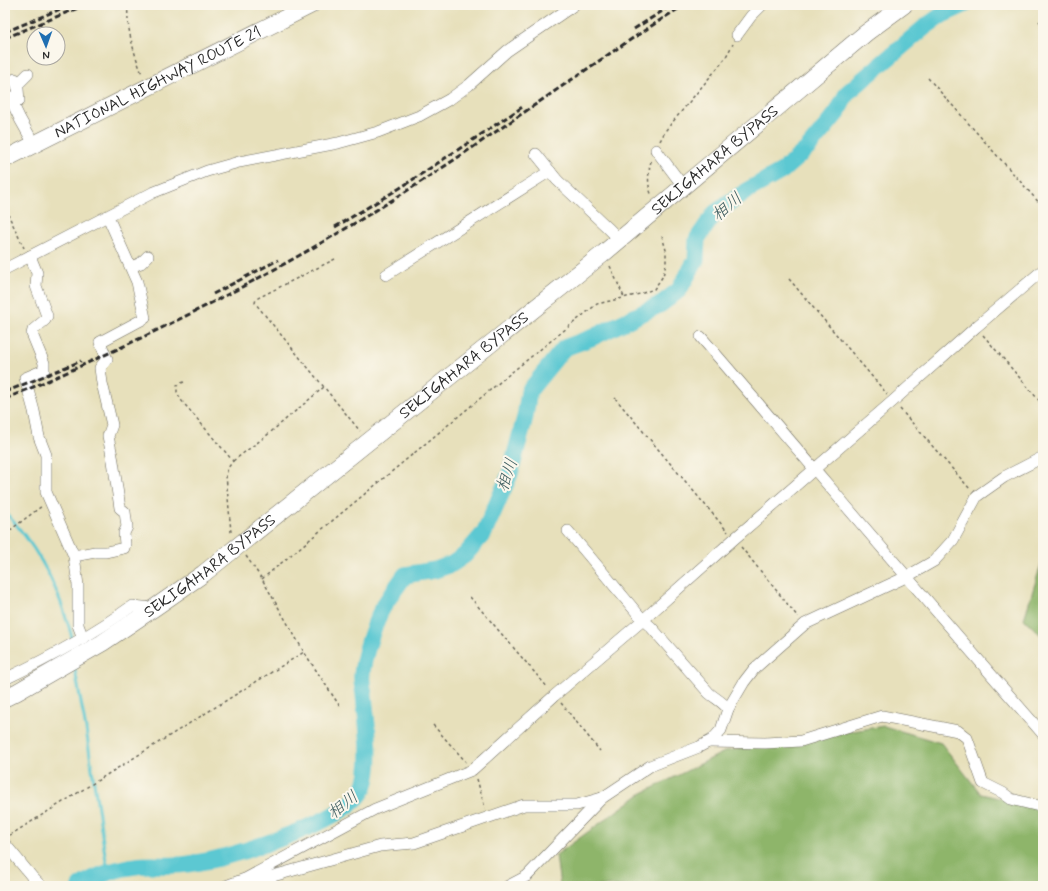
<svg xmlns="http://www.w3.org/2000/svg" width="1048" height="891" font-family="Mynerve,'Klee One',sans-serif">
<rect width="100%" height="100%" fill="#fbf7ec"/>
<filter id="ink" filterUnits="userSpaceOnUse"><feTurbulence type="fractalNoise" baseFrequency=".025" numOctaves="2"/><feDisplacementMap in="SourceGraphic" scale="8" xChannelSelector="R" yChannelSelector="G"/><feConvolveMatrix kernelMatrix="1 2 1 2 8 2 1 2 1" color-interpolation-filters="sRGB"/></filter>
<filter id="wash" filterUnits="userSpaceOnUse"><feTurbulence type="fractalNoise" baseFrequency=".012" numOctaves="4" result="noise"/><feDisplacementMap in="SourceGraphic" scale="16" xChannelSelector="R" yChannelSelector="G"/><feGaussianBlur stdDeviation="0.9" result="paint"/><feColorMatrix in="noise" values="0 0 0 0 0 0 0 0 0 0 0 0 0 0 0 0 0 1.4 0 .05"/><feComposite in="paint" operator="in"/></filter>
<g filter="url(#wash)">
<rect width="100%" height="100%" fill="#e7e0bb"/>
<!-- forest -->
<g fill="#8eb56a" stroke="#5c704a">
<path d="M1043,558V637L1024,619Z"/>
<path d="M884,726L941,743L981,794L1043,808V886H560L556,855L639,795L726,751Z"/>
</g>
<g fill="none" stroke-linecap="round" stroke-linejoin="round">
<!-- stream -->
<g stroke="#5cc8d2" stroke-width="3">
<path d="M5,512C33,542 54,578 66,618C68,625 72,633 72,641"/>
<path d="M74,665L86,729L106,861L109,873"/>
</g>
<!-- river -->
<path stroke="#5cc8d2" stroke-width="17" d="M80,886C95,876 118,868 136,866C149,864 163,866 176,865C187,865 200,862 211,860C243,853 353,818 364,788C374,761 366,722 364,695C363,688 361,680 362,674C363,659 373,627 380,613C386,600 397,587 405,575L435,570L452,564L465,555L484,533L510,474L525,417L529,391L564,348L591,338L661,304L679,290L696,260L697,239L715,213L748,190L782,171L808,148L837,113L847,93L925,27L942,15L964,5"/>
</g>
</g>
<g filter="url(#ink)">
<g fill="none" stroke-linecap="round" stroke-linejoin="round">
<defs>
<g id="minor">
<path d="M737,35L751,16L762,5"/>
<path d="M15,79L18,89L19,101"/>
<path d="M17,85L28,74"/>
<path d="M9,96L20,119L34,144"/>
<path d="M656,150L683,186"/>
<path d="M536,154L557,180L608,228L620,240"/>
<path d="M30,256L37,273L36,286L47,316L45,320L33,330L32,334L44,363V370L25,378L34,411L39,437L46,455V492L74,556"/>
<path d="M131,267L141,263L148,256"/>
<path d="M5,269L152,193L207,171L239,162L338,143L378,132L419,116L450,99L469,85L507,51L574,5"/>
<path d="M386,275L550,171"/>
<path d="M701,337C815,469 928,603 1043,734"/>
<path d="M568,531L643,620L651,627L709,693C716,699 723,702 728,709"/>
<path d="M83,638L78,625V585L74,556L95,552H106L124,548L125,544L124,533L127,527L125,512L120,508L113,461L108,436L112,425L102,383L100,368L107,359L100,342L145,318L137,282L108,217"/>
<path d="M5,679C49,658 92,635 132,606L154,608"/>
<path d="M709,742L765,743L801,741L882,716L958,731L967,738L983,783L1003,793L1011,799L1043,807"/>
<path d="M5,844L33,878L41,886"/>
<path d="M252,878L273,876L380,846L414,843L524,805H577L602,798"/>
<path d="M226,886L245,879L375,809L472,770L554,696L643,620L734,539L893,401L976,327L1043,270"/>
<path d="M508,886L527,876L602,798L650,766L699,747L712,740L721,730L728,709L744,682L754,669L805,624L906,577L934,561L953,540L977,496L1004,477L1043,457"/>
</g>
<g id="highway">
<path id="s1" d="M5,159L311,5"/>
<path id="s2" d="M5,698L17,692L102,643L154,608L203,574L604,253L866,33L904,5"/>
</g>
</defs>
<!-- minor casing -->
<use href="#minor" stroke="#6d6a5d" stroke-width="12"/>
<!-- highway casing -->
<use href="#highway" stroke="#6d6a5d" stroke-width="18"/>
<!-- path -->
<g stroke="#6d6a5d" stroke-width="1.5" stroke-dasharray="3 3" stroke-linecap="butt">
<path d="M128,5C126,28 134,53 142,74"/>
<path d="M1039,21L1043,26"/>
<path d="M928,78L1043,207"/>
<path d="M660,141L666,130L724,60L733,44"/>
<path d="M651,161C648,173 647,185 652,196"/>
<path d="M5,208L24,248"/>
<path d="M335,259L256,299L255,303L360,431"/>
<path d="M610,266L624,297"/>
<path d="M789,279L887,394"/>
<path d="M983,335L1043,405"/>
<path d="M184,382L177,385V392L181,400L233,461L228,468L226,475L231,532L232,534"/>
<path d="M615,398L728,532"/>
<path d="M900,409L970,489"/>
<path d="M233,461L266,436L324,387"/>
<path d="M5,534L42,506"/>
<path d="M741,547L798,617"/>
<path d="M246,556L262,579L304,652L341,708"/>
<path d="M262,579L512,372L597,304L640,294L654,289L663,276L666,264V250L662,236"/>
<path d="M470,597L548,688"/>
<path d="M561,703L600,751"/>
<path d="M433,725L466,762"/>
<path d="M477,779L485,808"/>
<path d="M10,835L304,652"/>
</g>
<!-- minor -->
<use href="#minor" stroke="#fff" stroke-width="11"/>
<!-- highway -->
<use href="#highway" stroke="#fff" stroke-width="17"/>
<!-- rail -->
<g stroke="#2b2b2b" stroke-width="3" stroke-dasharray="6 3" stroke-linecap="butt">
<path d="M634,29L672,5"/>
<path d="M5,32L70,5"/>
<path d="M5,38L85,5"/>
<path d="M335,227L400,188L524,106"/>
<path d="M213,294L278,260"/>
<path d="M5,392L81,361"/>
<path d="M5,399C143,341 278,273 405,192C499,132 589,65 684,5"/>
</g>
</g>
</g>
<g text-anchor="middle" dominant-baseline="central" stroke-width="4" stroke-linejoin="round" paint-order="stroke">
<!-- street labels -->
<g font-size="16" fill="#2b2b2b" stroke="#fbf7ec">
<text stroke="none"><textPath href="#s1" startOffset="171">NATIONAL HIGHWAY ROUTE 21</textPath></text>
<text stroke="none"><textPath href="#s2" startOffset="892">SEKIGAHARA BYPASS</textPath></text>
<text stroke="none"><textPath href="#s2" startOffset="568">SEKIGAHARA BYPASS</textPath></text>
<text stroke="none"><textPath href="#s2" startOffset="244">SEKIGAHARA BYPASS</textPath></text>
</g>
<!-- water labels -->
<g font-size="17" font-style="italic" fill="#3a5a5d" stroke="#fbf7ec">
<text transform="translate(727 207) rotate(-40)">相川</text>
<text transform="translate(507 475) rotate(-71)">相川</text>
<text transform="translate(343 805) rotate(-38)">相川</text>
</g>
</g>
<!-- margin -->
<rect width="1048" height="891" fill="none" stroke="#fbf7ec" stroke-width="20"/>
<!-- north arrow -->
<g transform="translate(46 46) rotate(178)"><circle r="19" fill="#fbf7ec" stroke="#a8a59f"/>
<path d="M0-3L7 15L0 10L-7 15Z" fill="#1f6fb2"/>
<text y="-6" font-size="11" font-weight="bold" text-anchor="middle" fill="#2b2b2b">N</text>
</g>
</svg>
